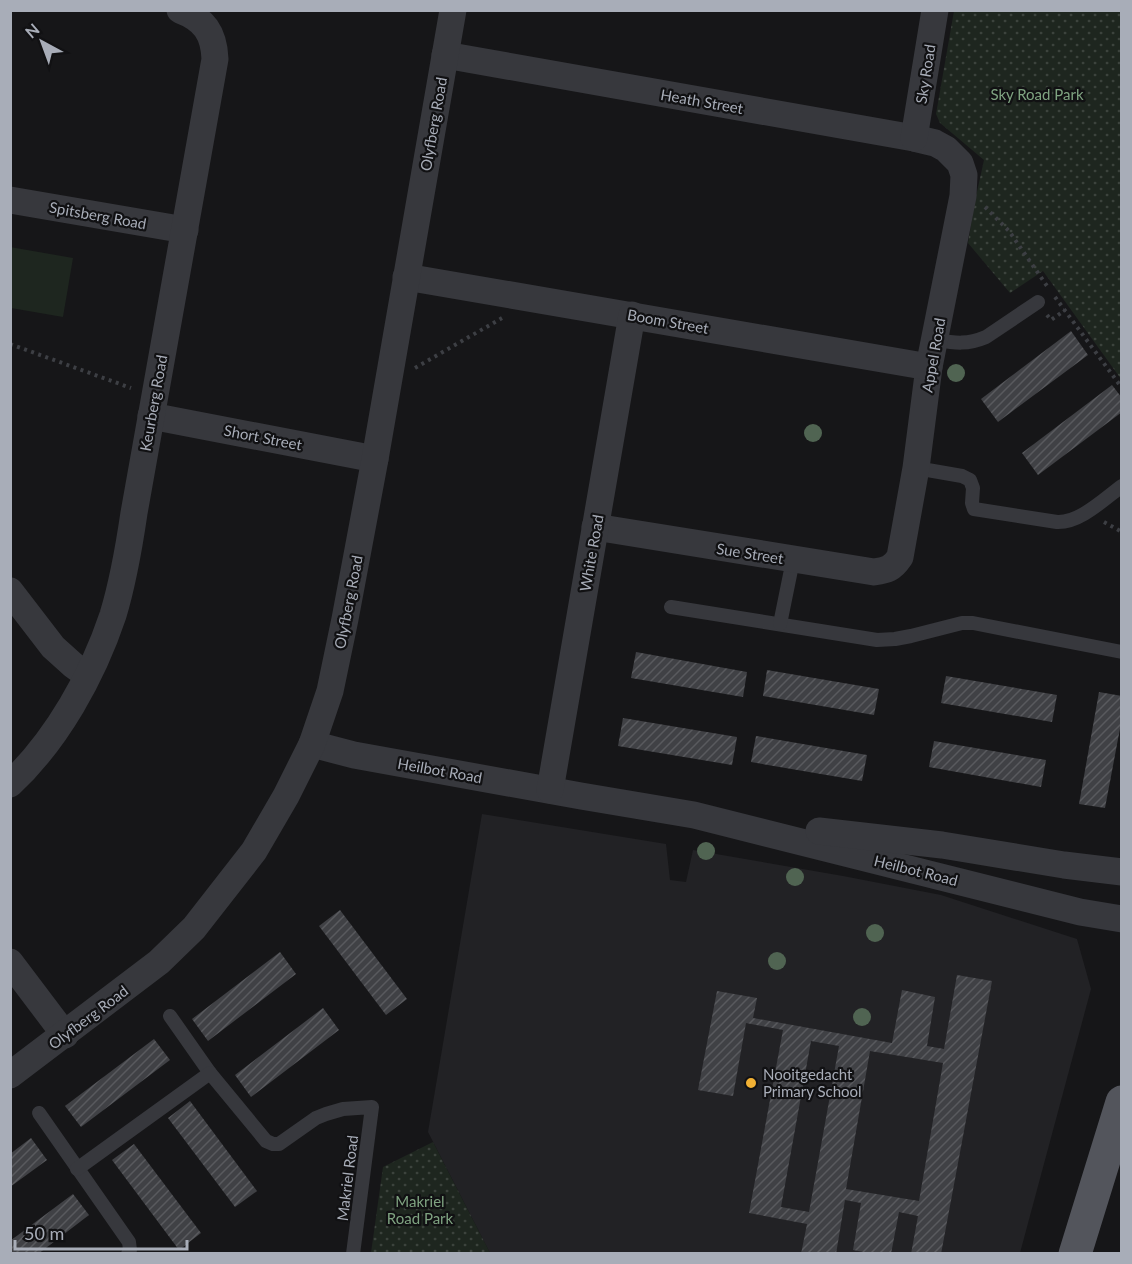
<svg xmlns="http://www.w3.org/2000/svg" width="1132" height="1264" font-family="Lato,sans-serif">
<defs>
<pattern id="grass-dots" width="8" height="8" patternUnits="userSpaceOnUse" patternTransform="scale(1.5)"><rect width="8" height="8" fill="#1e261f"/><path d="M2 2h.1M6 6h.1" fill="none" stroke="#3c433d" stroke-width="1.8" stroke-linecap="round"/></pattern>
<pattern id="building-hatch" width="6" height="6" patternUnits="userSpaceOnUse" patternTransform="scale(1.5)"><rect width="6" height="6" fill="#404145"/><path d="M-1 1l2-2M0 6l6-6M5 7l2-2" fill="none" stroke="#595a5e"/></pattern>
</defs>
<rect width="100%" height="100%" fill="#161618"/>
<!-- built -->
<path fill="#222225" d="M482,814L666,844L670,880L686,882L693,850L843,876L941,895L1077,939L1091,989L1020,1253H490L428,1132Z"/>
<!-- grass -->
<g fill="url(#grass-dots)">
<path d="M954,11H1121V379L1043,271L1010,293L968,243L975,201L984,160L940,123L936,114Z"/>
<path d="M433,1142L490,1253H371L383,1167Z"/>
</g>
<!-- garden -->
<path fill="#1e261f" d="M10,247L73,258L63,317L11,308Z"/>
<!-- building -->
<g fill="url(#building-hatch)" fill-rule="evenodd">
<path d="M1071,331L1088,355L998,422L981,399Z"/>
<path d="M1112,385L1122,398V412L1038,475L1022,453Z"/>
<path d="M636,652L747,672L743,697L631,678Z"/>
<path d="M767,670L879,689L874,715L763,696Z"/>
<path d="M946,676L1057,695L1052,722L941,703Z"/>
<path d="M1099,692L1122,696V718L1105,808L1079,804Z"/>
<path d="M623,718L737,737L732,765L618,746Z"/>
<path d="M756,736L867,755L862,781L751,762Z"/>
<path d="M934,741L1046,760L1041,787L929,767Z"/>
<path d="M340,910L407,999L386,1015L319,926Z"/>
<path d="M280,952L296,974L208,1041L192,1019Z"/>
<path d="M957,975L992,981L941,1254H911L918,1216L899,1212L891,1254H874L853,1250L861,1203L845,1200L836,1254H801L807,1224L749,1213L783,1030L746,1023L733,1096L698,1090L717,991L757,998L753,1018L892,1043L902,990L935,997L927,1046L944,1049ZM811,1041L839,1046L809,1212L781,1207ZM870,1051L943,1063L919,1201L846,1189Z"/>
<path d="M323,1008L339,1030L251,1097L235,1075Z"/>
<path d="M154,1039L170,1060L81,1127L65,1106Z"/>
<path d="M190,1101L257,1191L235,1207L168,1118Z"/>
<path d="M31,1138L47,1160L10,1187V1154Z"/>
<path d="M134,1144L201,1233L179,1250L112,1160Z"/>
<path d="M73,1194L89,1215L38,1254H10V1241Z"/>
</g>
<g fill="none" stroke-linecap="round" stroke-linejoin="round">
<!-- path -->
<g stroke="#3d3f44" stroke-width="4" stroke-dasharray="3 4.5" stroke-linecap="butt">
<path d="M985,207L1009,231L1047,286"/>
<path d="M1055,297L1122,388"/>
<path d="M1047,315L1051,320L1065,310"/>
<path d="M10,344L131,388"/>
<path d="M415,368L502,318"/>
<path d="M1104,522L1122,532"/>
</g>
<!-- lane -->
<g stroke="#37383d" stroke-width="14">
<path d="M935,340C955,343 967,345 986,337L1038,302"/>
<path d="M916,468L962,476L970,480L973,488L972,503L974,509L1057,522C1080,523 1104,499 1122,486"/>
<path d="M671,607L877,640L895,639L911,636L962,623H973L1122,652"/>
<path d="M780,624L793,560"/>
<path d="M170,1016L210,1073"/>
<path d="M39,1113L129,1242L130,1250L128,1254"/>
<path d="M77,1169L210,1073L266,1141L273,1144H279L316,1118L326,1114L343,1109L372,1107L353,1254"/>
</g>
<!-- street -->
<g stroke="#37383d" stroke-width="27">
<path d="M445,55L914,138L935,143L946,149L960,163L964,175L963,196L929,367L916,468L900,557C892,569 887,570 874,572L595,527"/>
<path d="M914,138L935,10"/>
<path d="M10,200L185,230"/>
<path d="M406,277L929,367"/>
<path d="M151,416L375,459"/>
<path d="M10,591L53,647L73,665L87,675"/>
<path d="M312,744L354,755L581,796L694,815L1080,912L1122,919"/>
<path d="M10,784C57,740 93,675 113,615C123,582 129,547 134,513C142,470 149,427 157,384C176,275 196,167 215,59C214,33 204,19 180,10"/>
<path d="M550,790L632,315"/>
<path d="M819,831L942,845L1064,865L1122,872"/>
<path d="M10,962L65,1035"/>
<path d="M10,1075L159,962L194,928L254,851L286,796L312,744L330,691L345,619L375,459L453,10"/>
</g>
<!-- primary -->
<path stroke="#53555c" stroke-width="33" d="M1075,1254L1122,1102"/>
</g>
<!-- trees -->
<g fill="#506452">
<circle cx="956" cy="373" r="9"/>
<circle cx="813" cy="433" r="9"/>
<circle cx="706" cy="851" r="9"/>
<circle cx="795" cy="877" r="9"/>
<circle cx="875" cy="933" r="9"/>
<circle cx="777" cy="961" r="9"/>
<circle cx="862" cy="1017" r="9"/>
</g>
<!-- markers -->
<circle fill="#f2b134" stroke="#111113" stroke-width="2" cx="751" cy="1083" r="6"/>
<g text-anchor="middle" dominant-baseline="central" stroke-width="4.5" stroke-linejoin="round" paint-order="stroke">
<!-- street labels -->
<g font-size="15" fill="#a8adb8" stroke="#111113">
<text transform="translate(925 74) rotate(-81)">Sky Road</text>
<text transform="translate(702 101) rotate(10)">Heath Street</text>
<text transform="translate(433 124) rotate(-80)">Olyfberg Road</text>
<text transform="translate(98 215) rotate(10)">Spitsberg Road</text>
<text transform="translate(668 321) rotate(10)">Boom Street</text>
<text transform="translate(933 355) rotate(-80)">Appel Road</text>
<text transform="translate(153 403) rotate(-80)">Keurberg Road</text>
<text transform="translate(263 437) rotate(11)">Short Street</text>
<text transform="translate(591 553) rotate(-80)">White Road</text>
<text transform="translate(750 553) rotate(9)">Sue Street</text>
<text transform="translate(348 602) rotate(-79)">Olyfberg Road</text>
<text transform="translate(440 770) rotate(10)">Heilbot Road</text>
<text transform="translate(916 870) rotate(14)">Heilbot Road</text>
<text transform="translate(88 1017) rotate(-37)">Olyfberg Road</text>
<text transform="translate(347 1178) rotate(-83)">Makriel Road</text>
</g>
<!-- park labels -->
<g font-size="15" fill="#7fa381" stroke="#111113">
<text x="1037" y="94">Sky Road Park</text>
<text x="420" y="1201">Makriel<tspan x="420" dy="17">Road Park</tspan></text>
</g>
<!-- poi labels -->
<g font-size="15" fill="#a8adb8" stroke="#111113" text-anchor="start">
<text x="763" y="1074">Nooitgedacht<tspan x="763" dy="17">Primary School</tspan></text>
</g>
</g>
<!-- border -->
<rect width="1132" height="1264" fill="none" stroke="#a8adb8" stroke-width="24"/>
<!-- north arrow -->
<g transform="translate(42 42) rotate(319)" stroke="#111113" stroke-width="4.5" paint-order="stroke">
<path d="M0-4.5L10 22L0 15L-10 22Z" fill="#a8adb8"/>
<text y="-9" font-size="16" font-weight="bold" text-anchor="middle" fill="#a8adb8">N</text>
</g>
<!-- scale -->
<path d="M15 1240v9h172v-9" fill="none" stroke="#a8adb8" stroke-width="3"/>
<text x="24" y="1240" font-size="18" fill="#a8adb8" stroke="#111113" stroke-width="4.5" paint-order="stroke">50 m</text>
</svg>
